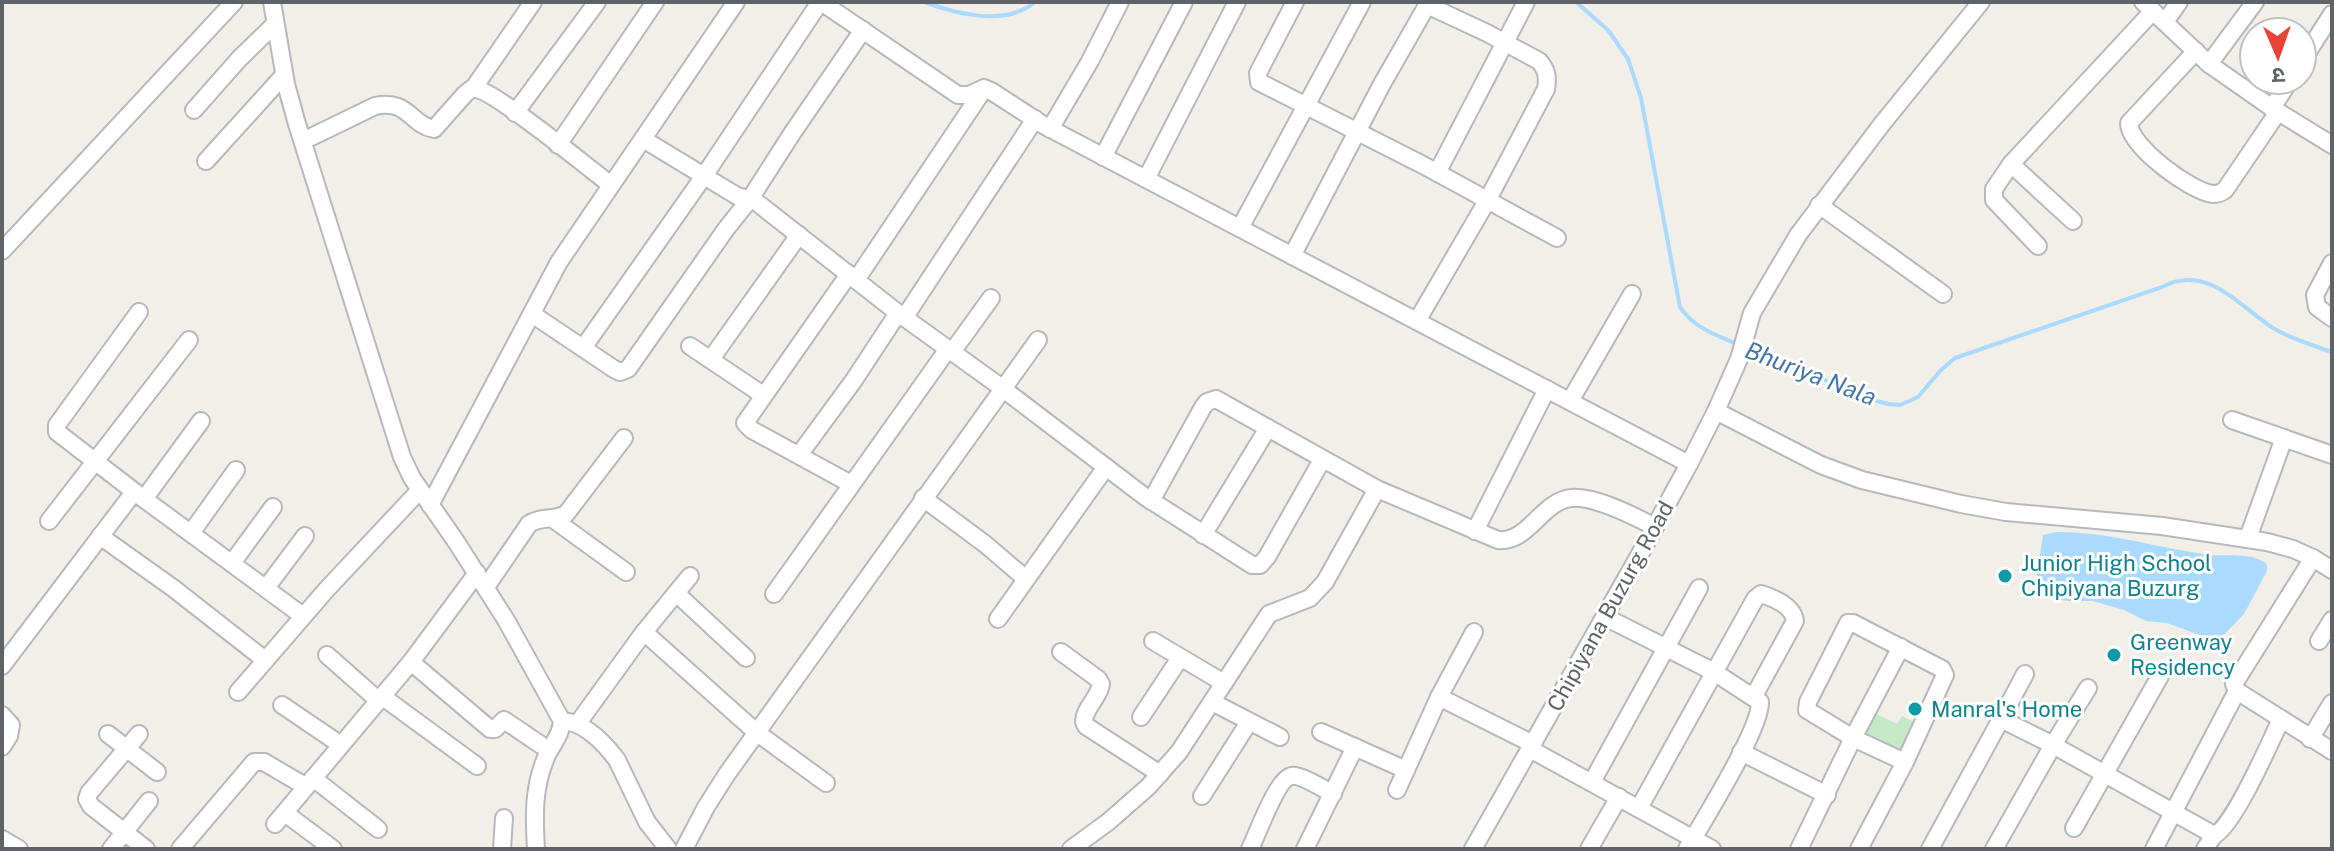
<svg xmlns="http://www.w3.org/2000/svg" width="2334" height="851" font-family="'Public Sans','Noto Sans Devanagari',sans-serif">
<rect width="100%" height="100%" fill="#f1efe8"/>
<!-- green -->
<path fill="#c5e8c5" d="M1875,713L1897,724L1902,716L1918,724L1904,758L1860,737Z"/>
<!-- water -->
<path fill="#aadaff" d="M2056,532C2108,531 2160,549 2212,555C2227,556 2249,553 2262,561C2268,564 2267,565 2267,571L2244,614L2220,639L2213,640L2167,623L2146,621L2124,610L2093,601H2068L2042,597L2035,587L2043,535Z"/>
<g fill="none" stroke-linecap="round" stroke-linejoin="round">
<!-- stream -->
<g stroke="#aadaff" stroke-width="4">
<path d="M924,2C957,14 1005,27 1035,2"/>
<path d="M1576,2L1608,30L1628,59L1641,98L1680,307C1694,328 1714,334 1737,344"/>
<path d="M1745,347L1873,400L1888,404L1900,405L1918,397L1941,370L1955,358L2162,287C2206,263 2238,305 2273,328C2291,339 2312,345 2332,352"/>
</g>
<defs>
<g id="minor">
<path d="M272,2L286,84L297,124L402,457L412,478L457,543L506,620L562,721C561,735 553,743 547,755C533,787 534,815 536,849"/>
<path d="M821,2L958,95H969L984,88L991,91L1045,126L1689,464"/>
<path d="M1295,2L1258,73L1259,82L1423,165L1557,238"/>
<path d="M2143,2L2209,64L2272,108L2332,145"/>
<path d="M2165,22L2179,2"/>
<path d="M2196,51L2129,123C2129,146 2191,192 2213,194C2220,194 2220,193 2225,190L2278,112"/>
<path d="M2302,61L2332,14"/>
<path d="M2209,64L2255,2"/>
<path d="M473,89L533,2"/>
<path d="M2272,108L2290,80"/>
<path d="M194,110L239,59L275,24"/>
<path d="M515,113L597,2"/>
<path d="M1050,129L1090,61L1120,2"/>
<path d="M643,139L737,196L755,201L898,313L998,385L1144,496L1252,565H1260L1267,557L1322,460"/>
<path d="M303,141L375,106C409,99 409,124 434,129L465,94C470,90 470,88 476,89C495,91 590,169 611,185"/>
<path d="M558,145L655,2"/>
<path d="M1103,157L1184,2"/>
<path d="M206,161L284,75"/>
<path d="M2011,164L2073,221"/>
<path d="M1437,173L1526,2"/>
<path d="M1146,179L1237,2"/>
<path d="M1819,205L1943,294"/>
<path d="M1240,228L1362,2"/>
<path d="M2038,246L1994,200V189L2011,164L2153,11"/>
<path d="M2,251L234,2"/>
<path d="M1292,256L1382,84L1429,2"/>
<path d="M2332,263L2315,295L2317,307L2332,318"/>
<path d="M849,274L745,423L752,430L851,484"/>
<path d="M856,280L984,89"/>
<path d="M139,312L57,425V432L144,499L303,616"/>
<path d="M532,314L614,369L620,372L628,369L726,229L750,199L793,132L863,30"/>
<path d="M904,318L1035,119"/>
<path d="M1417,321L1487,201L1546,89C1548,77 1547,70 1539,61L1487,33L1427,5"/>
<path d="M690,346L763,395"/>
<path d="M583,348L704,176L820,2"/>
<path d="M952,352L991,298"/>
<path d="M711,359L799,235"/>
<path d="M1570,401L1632,294"/>
<path d="M1716,411L1821,465L1862,480L1961,504L2006,512L2162,526L2267,542L2293,549L2313,558L2332,570"/>
<path d="M2232,420L2332,455"/>
<path d="M799,455L854,380L898,313"/>
<path d="M923,498L985,544L1026,579"/>
<path d="M144,499L201,421"/>
<path d="M1151,501L1203,407L1207,402L1216,399L1377,489L1498,540C1529,543 1542,500 1572,498C1595,496 1634,516 1655,527"/>
<path d="M430,505L559,262L736,2"/>
<path d="M553,519L626,572"/>
<path d="M49,521L189,340"/>
<path d="M1475,531L1547,389"/>
<path d="M191,533L236,470"/>
<path d="M1203,535L1268,428"/>
<path d="M100,536L173,588L265,660"/>
<path d="M2248,538L2284,438"/>
<path d="M2313,558L2234,684L2237,691L2332,751"/>
<path d="M232,563L273,507"/>
<path d="M486,587L529,524C540,516 554,521 566,514L624,438"/>
<path d="M266,588L305,536"/>
<path d="M676,593L746,658"/>
<path d="M774,594L948,349"/>
<path d="M1605,617L1714,672L1760,702C1761,729 1703,821 1687,849"/>
<path d="M998,619L1106,467"/>
<path d="M644,632L690,576"/>
<path d="M1153,641L1224,683"/>
<path d="M2319,641L2332,620"/>
<path d="M1061,652L1098,679L1101,684C1099,698 1084,708 1084,722L1086,726L1160,774"/>
<path d="M327,655L379,701"/>
<path d="M411,662L490,729H495L504,720L541,745"/>
<path d="M2,666L134,492"/>
<path d="M238,692L327,589L420,490"/>
<path d="M383,697L477,766"/>
<path d="M1439,697L1533,744"/>
<path d="M1212,702L1280,737"/>
<path d="M282,705L341,745"/>
<path d="M2,715L11,725L9,736L2,747"/>
<path d="M1141,717L1180,658"/>
<path d="M2001,719L2025,674"/>
<path d="M569,722C587,725 606,745 617,760L647,822L668,849"/>
<path d="M578,723L644,632L756,732L826,783"/>
<path d="M1321,732L1406,770"/>
<path d="M108,734L157,772"/>
<path d="M139,734L89,793L87,799L91,806L146,849"/>
<path d="M2310,739L2332,703"/>
<path d="M1530,749L1712,849"/>
<path d="M1741,752L1827,795"/>
<path d="M313,778L378,829"/>
<path d="M1592,782L1699,588"/>
<path d="M1397,790L1439,697L1474,632"/>
<path d="M1202,796L1249,722"/>
<path d="M1639,808L1755,599L1761,594C1774,598 1793,606 1795,621L1754,696"/>
<path d="M285,813L333,849"/>
<path d="M275,824L411,662L477,573"/>
<path d="M2074,828L2160,676"/>
<path d="M2,839L19,849"/>
<path d="M111,849L149,801"/>
<path d="M180,849L254,762H264L305,786"/>
<path d="M502,849L504,818"/>
<path d="M684,849L706,807L727,774L1038,340"/>
<path d="M1071,849L1108,822L1148,787L1179,752L1269,614L1310,598L1325,582L1377,489"/>
<path d="M1250,849C1257,835 1277,779 1291,776C1300,774 1324,789 1333,794"/>
<path d="M1305,849L1355,747"/>
<path d="M1473,849L1640,554L1689,464L1716,411L1739,359L1752,313L1798,235L1882,124L1981,2"/>
<path d="M1589,849L1619,797"/>
<path d="M1799,849L1853,738L1901,647"/>
<path d="M1859,849L1905,762L1945,675L1942,669L1853,623H1848L1808,702L1807,710L1853,738L1905,762"/>
<path d="M1930,849L2001,719L2053,745L2214,835C2232,829 2271,741 2281,719"/>
<path d="M1994,849L2053,745L2088,688"/>
<path d="M2154,849L2237,691"/>
<path d="M2205,849L2214,835"/>
</g>
</defs>
<!-- minor casing -->
<use href="#minor" stroke="#b5b8bc" stroke-width="20"/>
<!-- minor -->
<use href="#minor" stroke="#fff" stroke-width="16"/>
</g>
<!-- markers -->
<g fill="#0f9aa8" stroke="#fff" stroke-width="3">
<circle cx="2005" cy="576" r="8"/>
<circle cx="2114" cy="655" r="8"/>
<circle cx="1915" cy="709" r="8"/>
</g>
<g text-anchor="middle" dominant-baseline="central" stroke-width="6" stroke-linejoin="round" paint-order="stroke">
<!-- culture labels -->
<g font-size="22" fill="#0d838f" stroke="#fff" text-anchor="start">
<text x="2021" y="563">Junior High School<tspan x="2021" dy="25">Chipiyana Buzurg</tspan></text>
<text x="2130" y="642">Greenway<tspan x="2130" dy="25">Residency</tspan></text>
<text x="1931" y="709">Manral's Home</text>
</g>
<!-- street labels -->
<g font-size="22" fill="#5f6368" stroke="#fff">
<text transform="translate(1610 606) rotate(-61)">Chipiyana Buzurg Road</text>
</g>
<!-- water labels -->
<g font-size="24" font-style="italic" fill="#4174aa" stroke="#fff">
<text transform="translate(1811 373) rotate(21)">Bhuriya Nala</text>
</g>
</g>
<!-- border -->
<rect width="2334" height="851" fill="none" stroke="#5f6368" stroke-width="8"/>
<!-- north arrow -->
<g transform="translate(2278 56) rotate(178)"><circle r="38" fill="#ffffff" stroke="#bfc1c3" stroke-width="2"/>
<path d="M0-6L14 30L0 20L-14 30Z" fill="#ea4335"/>
<text y="-12" font-size="22" font-weight="bold" text-anchor="middle" fill="#5f6368">उ</text>
</g>
</svg>
